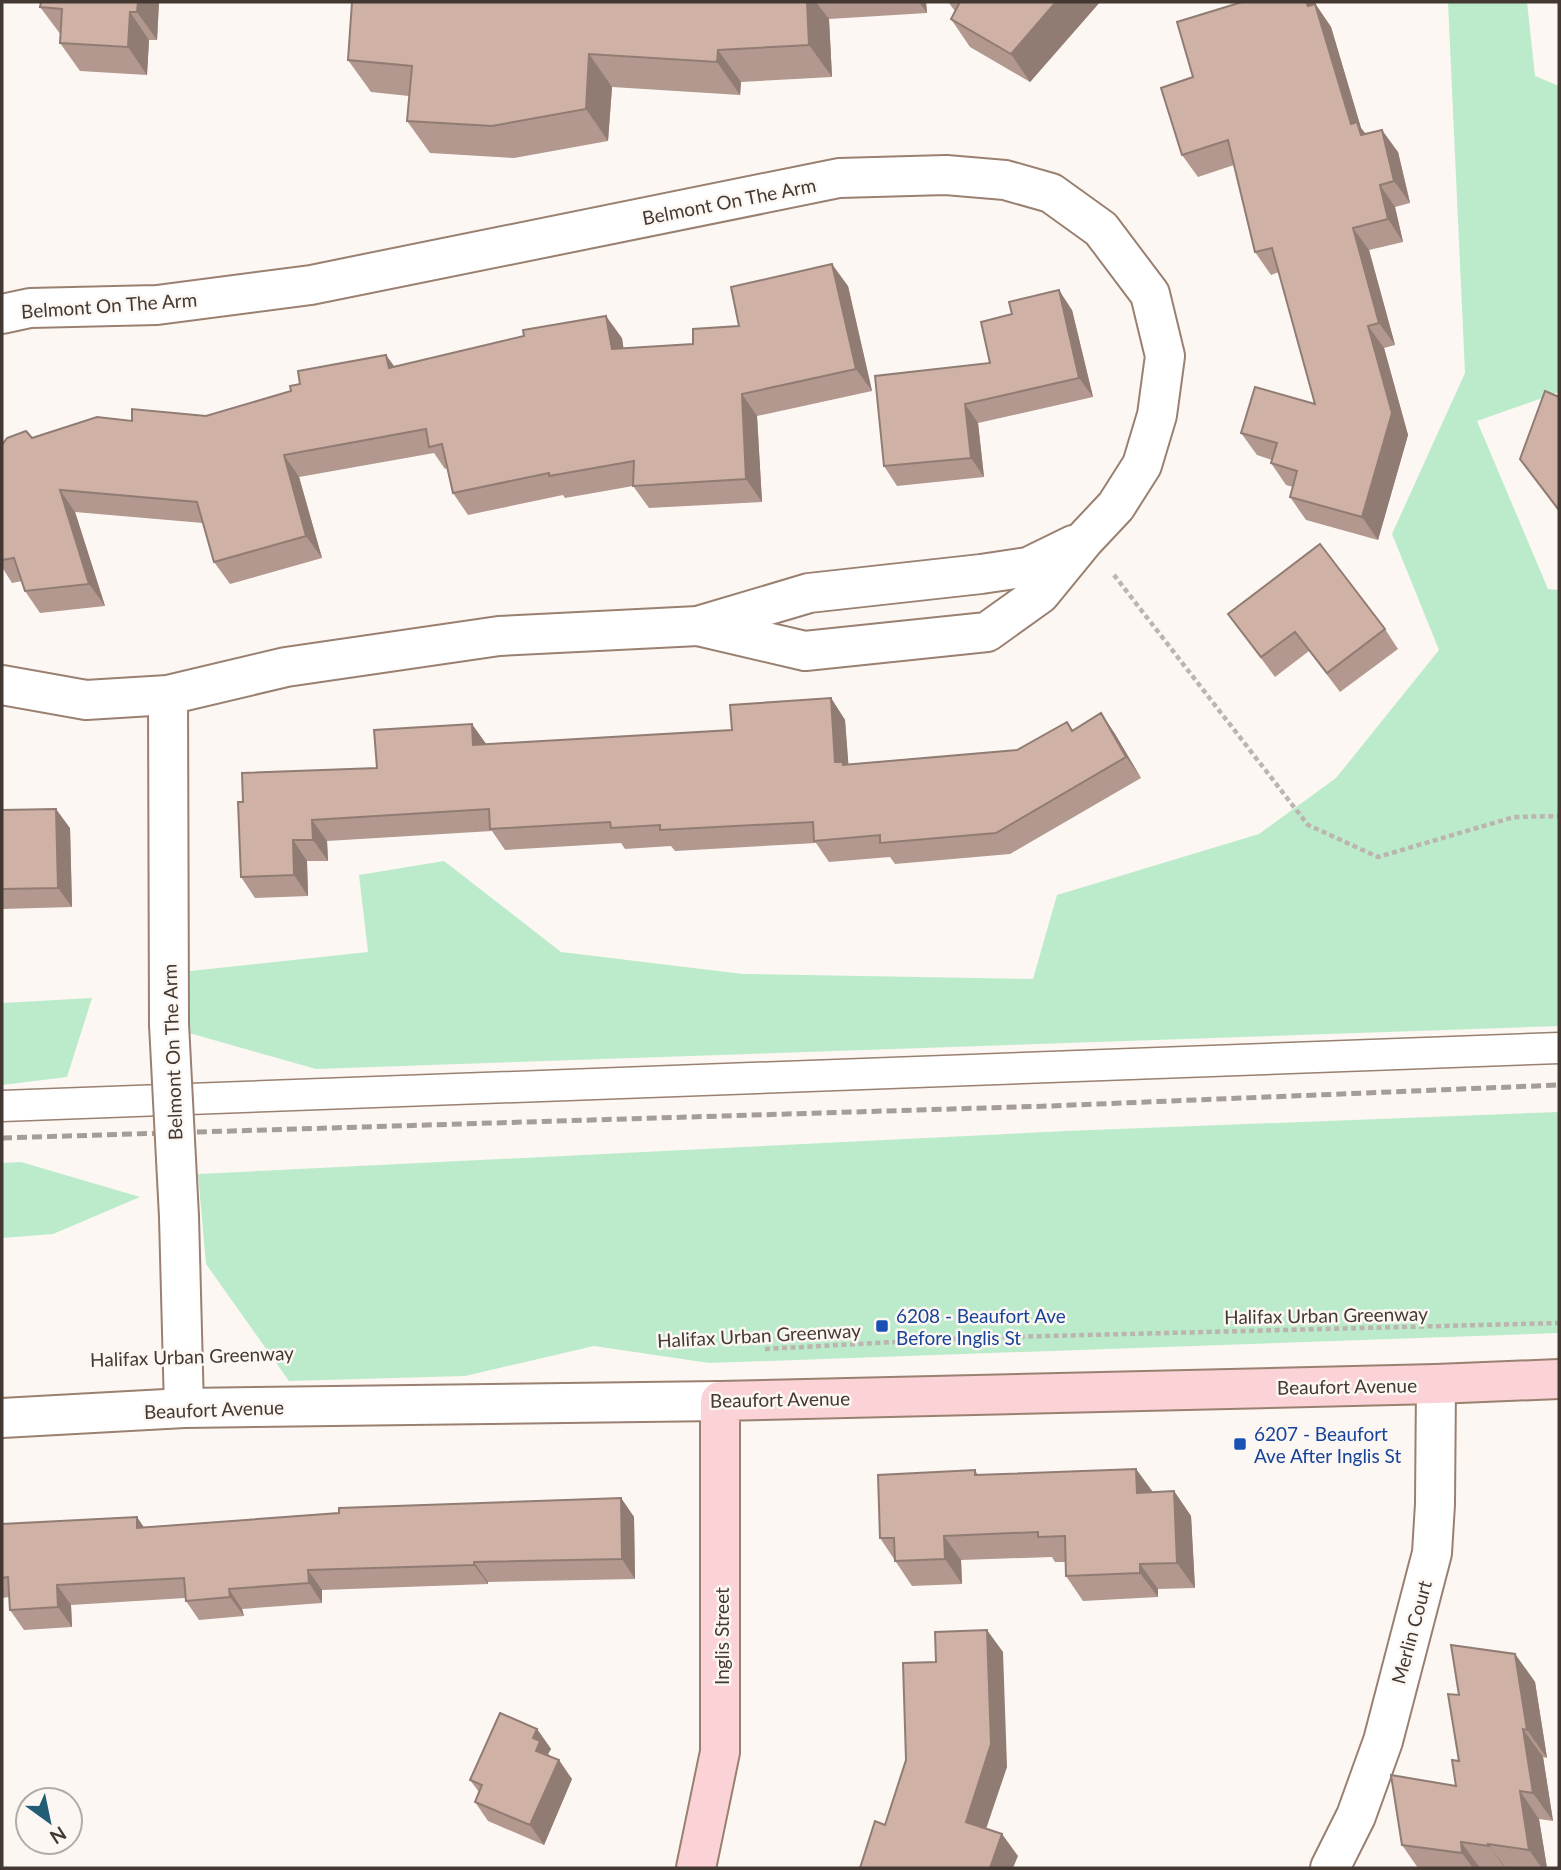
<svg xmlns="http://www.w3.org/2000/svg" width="1561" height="1870" font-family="Lato,sans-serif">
<rect width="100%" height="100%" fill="#fcf7f3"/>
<!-- green -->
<g fill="#bcebcb">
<path d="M1448,2H1527L1535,76L1559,86V392L1477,421L1548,589L1559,590V1026L316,1069L189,1033L190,971L368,952L359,875L444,861L561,952L743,974L1033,979L1057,895L1259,834L1336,778L1439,650L1392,534L1465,373Z"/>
<path d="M92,998L67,1077L2,1085V1003Z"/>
<path d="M1559,1112V1333L709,1363L594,1346L465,1376L289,1381L206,1264L198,1174L1066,1131Z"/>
<path d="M21,1162L140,1197L53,1234L2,1238V1163Z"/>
</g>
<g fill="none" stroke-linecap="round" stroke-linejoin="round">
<defs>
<path id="lane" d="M2,1106L1559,1048"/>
<g id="street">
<path d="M2,314L30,308L157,305L311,285L839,178L946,175L1005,180L1051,193L1101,229L1150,294L1165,356L1157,415L1142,465L1116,506L1085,539L1040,594L987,632L805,651L698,626"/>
<path d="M2,685L86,700L168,695L286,667L499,636L698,626L809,593L981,574L1028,567L1073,545"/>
<path d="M168,695L169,1024"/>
<path d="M179,1217L184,1408"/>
<path d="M2,1418L184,1408L720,1401"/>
<path d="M1330,1868L1356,1816L1383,1741L1432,1553L1435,1504L1436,1384"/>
</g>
<path id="secondary" d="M696,1868L720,1752V1401L1436,1384L1559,1379"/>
</defs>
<!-- lane casing -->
<use href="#lane" stroke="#998070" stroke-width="33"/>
<!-- street casing -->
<use href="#street" stroke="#998070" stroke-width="42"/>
<!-- secondary casing -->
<use href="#secondary" stroke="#998070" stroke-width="42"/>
<!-- path -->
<g stroke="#bbb4af" stroke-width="4.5" stroke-dasharray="5 3.5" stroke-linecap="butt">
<path d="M1114,575L1308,825L1378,857L1514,817L1559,816"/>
<path d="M765,1349L969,1338L1559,1323"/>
</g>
<!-- lane -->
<use href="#lane" stroke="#fff" stroke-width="30"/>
<!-- street -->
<use href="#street" stroke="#fff" stroke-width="38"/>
<!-- secondary -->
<use href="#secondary" stroke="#fbd2d6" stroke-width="38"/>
<!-- rail -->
<path stroke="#a59d98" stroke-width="5" stroke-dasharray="10 5" stroke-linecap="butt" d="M2,1138L1049,1106L1559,1085"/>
<defs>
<path id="street-bridge" d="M169,1024L179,1217"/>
</defs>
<!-- street-bridge casing -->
<use href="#street-bridge" stroke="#998070" stroke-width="42" stroke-linecap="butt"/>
<!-- street-bridge -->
<use href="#street-bridge" stroke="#fff" stroke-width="38"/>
</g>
<!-- wall -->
<g fill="#b2988e">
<path d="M159,2L157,40H149L147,75L80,71L60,43L61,35L40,7Z"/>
<path d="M352,2H926L927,13L829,19L832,77L741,82L740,95L612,87L608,141L514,158L430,153L407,121L409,96L371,92L348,60Z"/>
<path d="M948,2H1100L1030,82L970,47L951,19L955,11Z"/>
<path d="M1242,2H1314L1331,27L1361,128L1366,134L1398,152L1410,203L1395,207L1403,242L1369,250L1395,345L1384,348L1408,435L1378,540L1306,520L1290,497L1293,487L1286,485L1271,463L1272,460L1257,455L1241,433L1315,404L1279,272L1271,275L1255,252L1234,165L1198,177L1182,155L1193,77Z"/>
<path d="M848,286L872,391L757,416L762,502L649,508L633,486L565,498L563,495L468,515L453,493L447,468L445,469L434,453L299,477L322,558L230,584L214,562L203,523L75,512L105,606L40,613L25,591L22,581L12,583L2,567V560L32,438L132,421L206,416L394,366L622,338L623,348L693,344Z"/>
<path d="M1072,310L1093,397L978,423L984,477L897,486L884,466L990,363Z"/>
<path d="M1559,397V512L1520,459Z"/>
<path d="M1228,614L1385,629L1398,649L1340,692L1309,651L1275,677Z"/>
<path d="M831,698L845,720L848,764L1017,750L1067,722L1073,730L1101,713L1115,734L1141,778L1010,854L895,864L890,857L829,862L816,843L675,851L671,846L625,849L621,843L505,850L492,831L327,841L328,861H307L308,896L255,898L241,877L243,802L486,745L732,730Z"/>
<path d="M2,810L70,828L72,907L2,909Z"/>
<path d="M1136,1469L1153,1492L1174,1491L1191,1516L1195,1588L1158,1589V1597L1083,1601L1066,1576V1562H1055L1052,1557L961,1560L962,1584L912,1586L880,1538L975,1470L978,1475Z"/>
<path d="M621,1498L634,1517L635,1579L488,1582V1584L322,1590V1603L242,1609L244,1616L199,1620L186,1601L185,1598L71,1605L72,1627L24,1630L10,1610L9,1597L2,1598V1524L144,1527Z"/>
<path d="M1515,1654L1535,1682L1547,1758L1543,1757L1553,1821L1539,1819L1547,1868H1418L1402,1845L1456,1786L1459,1761V1695Z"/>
<path d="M537,1729L551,1749L548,1754L572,1779L544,1845L488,1821L475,1802L479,1792L470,1780Z"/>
</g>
<!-- shaded-wall -->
<g fill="#917c74">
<path d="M138,2H159L157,40L137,12Z"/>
<path d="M807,2H816L829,19L832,77L809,45Z"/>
<path d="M919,2H926L927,13Z"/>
<path d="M1056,2H1100L1030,82L1011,54Z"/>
<path d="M1306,2H1314L1331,27L1361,128L1373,144L1377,158L1351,124Z"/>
<path d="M130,12L149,40L147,75L128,47Z"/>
<path d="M718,50L741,82L740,95L717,62Z"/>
<path d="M589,54L612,87L608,141L586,109Z"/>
<path d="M1382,130L1398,152L1410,203L1394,181Z"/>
<path d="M1380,185L1395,207L1403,242L1388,219Z"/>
<path d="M1353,228L1369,250L1395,345L1379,323Z"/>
<path d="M832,264L848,286L872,391L856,369Z"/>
<path d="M1059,290L1072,310L1093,397L1079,378Z"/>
<path d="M606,316L622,338L627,371L612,349Z"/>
<path d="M1368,326L1384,348L1408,435L1378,540L1362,517Z"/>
<path d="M386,355L402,377L389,368Z"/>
<path d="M742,394L757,416L762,502L746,479Z"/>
<path d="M965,404L978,423L984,477L971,458Z"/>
<path d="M284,455L299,477L322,558L306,536Z"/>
<path d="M60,490L75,512L105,606L89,584Z"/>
<path d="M831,698L845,720L849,771L835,762Z"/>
<path d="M1101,713L1115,734L1141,778L1126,757Z"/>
<path d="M472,724L487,745H473Z"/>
<path d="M56,809L70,828L72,907L58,888Z"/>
<path d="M312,820L327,841L328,861L313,840Z"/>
<path d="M293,840L307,861L308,896L294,875Z"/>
<path d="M1136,1469L1154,1494L1137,1493Z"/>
<path d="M1174,1491L1191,1516L1195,1588L1177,1563Z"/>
<path d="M621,1498L634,1517L635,1579L622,1559Z"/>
<path d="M137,1517L150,1536L137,1528Z"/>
<path d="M944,1536L961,1560L962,1584L945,1559Z"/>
<path d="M474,1562L488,1582V1584L474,1565Z"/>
<path d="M1140,1564L1158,1589V1597L1140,1573Z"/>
<path d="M308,1570L322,1590V1603L309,1583Z"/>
<path d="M57,1585L71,1605L72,1627L58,1607Z"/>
<path d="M229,1589L242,1609L244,1616L230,1597Z"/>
<path d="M987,1630L1003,1652L1007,1767L981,1844L966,1822Z"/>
<path d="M1515,1654L1535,1682L1547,1758L1527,1730Z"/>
<path d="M537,1729L551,1749L548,1754L553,1761L536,1751L533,1738Z"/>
<path d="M1523,1729L1543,1757L1553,1821L1533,1793Z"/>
<path d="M559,1760L572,1779L544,1845L530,1825Z"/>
<path d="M1520,1791L1539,1819L1547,1868H1542L1529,1850Z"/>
<path d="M1002,1834L1018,1856L1013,1868H990Z"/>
<path d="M1461,1842L1480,1868H1473L1462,1853Z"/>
<path d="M1488,1844L1506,1868H1505Z"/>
</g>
<!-- building -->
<g fill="#cfb1a5" stroke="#917c74" stroke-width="2">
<path d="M41,2H138L137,12H130L128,47L60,43L62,9L40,7Z"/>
<path d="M352,2H807L809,45L718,50L717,62L589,54L586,109L492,126L407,121L412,66L348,60Z"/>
<path d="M960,2H1056L1011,54L951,19Z"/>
<path d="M1242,2H1306L1308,6L1315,4L1351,124L1357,122L1361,135L1382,130L1394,181L1380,185L1388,219L1353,228L1379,323L1368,326L1392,413L1362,517L1290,497L1297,471L1271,463L1277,443L1241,433L1255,387L1315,404L1272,248L1255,252L1228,140L1182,155L1161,88L1193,77L1177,22Z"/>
<path d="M832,264L856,369L742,394L746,479L633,486L634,461L549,476V473L453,493L442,444L429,447L426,429L284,455L306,536L214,562L197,502L60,490L89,584L25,591L14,558L2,560V445L7,438L26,431L32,438L97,417L132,421V409L206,416L291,391L290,386L300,384L298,371L386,355L389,368L524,336L523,330L606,316L612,349L693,344V329L739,326L731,287Z"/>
<path d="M1059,290L1079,378L965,404L971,458L884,466L875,376L990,363L981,322L1012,314L1009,302Z"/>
<path d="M1545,391L1559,397V510L1520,459Z"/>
<path d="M1320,544L1385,629L1327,673L1295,632L1261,657L1228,614Z"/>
<path d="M831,698L835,762H843V765L1017,750L1067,722L1072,731L1101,713L1126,757L996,833L880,843V835L814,841L813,822L660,830V825L611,828L610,822L490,829L489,809L312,820L313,840H293L294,875L241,877L238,802H243L242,773L377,768L374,730L472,724L473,745L732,730L730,705Z"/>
<path d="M56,809L58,888L2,889V810Z"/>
<path d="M1136,1469L1137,1493L1174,1491L1177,1563L1140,1564V1573L1066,1576L1065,1536L1038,1537V1532L944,1536L945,1559L895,1561L894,1538H880L878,1475L975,1470V1475Z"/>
<path d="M621,1498L622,1559L474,1562V1565L308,1570L309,1583L229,1589L230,1597L186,1601L184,1578L57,1585L58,1607L10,1610L8,1577L2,1578V1524L137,1517V1528L339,1513V1508Z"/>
<path d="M987,1630L991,1744L966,1822L1002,1834L990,1868H860L875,1821L885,1825L906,1760L903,1663L936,1662L935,1632Z"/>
<path d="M1451,1645L1515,1654L1527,1730L1523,1729L1533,1793L1520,1791L1529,1850L1488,1844L1489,1846L1461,1842L1462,1853L1402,1845L1391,1775L1456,1786L1452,1760L1459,1761L1448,1694L1459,1695Z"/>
<path d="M500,1713L537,1729L533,1738L540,1741L536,1751L559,1760L530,1825L475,1802L482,1785L470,1780Z"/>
</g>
<!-- markers -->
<g fill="#1a4fb4" stroke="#fcf7f3" stroke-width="2.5">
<rect x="875" y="1319" width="14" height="14" rx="3.5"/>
<rect x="1233" y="1437" width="14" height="14" rx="3.5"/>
</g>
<g text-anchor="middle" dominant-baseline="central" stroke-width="5" stroke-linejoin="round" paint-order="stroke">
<!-- street labels -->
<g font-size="19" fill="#443932" stroke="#fcf7f3">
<text transform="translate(729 201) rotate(-11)">Belmont On The Arm</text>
<text transform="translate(109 305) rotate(-4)">Belmont On The Arm</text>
<text transform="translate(172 1052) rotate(-92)">Belmont On The Arm</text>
<text transform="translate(1326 1315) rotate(-1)">Halifax Urban Greenway</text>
<text transform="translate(759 1335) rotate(-3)">Halifax Urban Greenway</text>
<text transform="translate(192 1356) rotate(-2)">Halifax Urban Greenway</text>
<text transform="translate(1347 1386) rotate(-1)">Beaufort Avenue</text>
<text transform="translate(780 1399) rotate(-1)">Beaufort Avenue</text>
<text transform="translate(214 1409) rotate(-2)">Beaufort Avenue</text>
<text transform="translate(1411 1632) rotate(-75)">Merlin Court</text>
<text transform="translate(721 1636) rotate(-90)">Inglis Street</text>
</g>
<!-- transit labels -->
<g font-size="19" fill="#164399" stroke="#fcf7f3" text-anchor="start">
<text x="896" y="1315">6208 - Beaufort Ave<tspan x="896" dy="22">Before Inglis St</tspan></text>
<text x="1254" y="1433">6207 - Beaufort<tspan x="1254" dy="22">Ave After Inglis St</tspan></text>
</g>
</g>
<!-- border -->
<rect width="1561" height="1870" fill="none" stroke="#443932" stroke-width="7"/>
<!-- north arrow -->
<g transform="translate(49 1821) rotate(147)"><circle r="33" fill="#fcf7f3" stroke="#b2aba6" stroke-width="2"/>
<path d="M0-5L12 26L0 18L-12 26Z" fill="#215d75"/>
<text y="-10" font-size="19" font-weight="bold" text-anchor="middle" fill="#443932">N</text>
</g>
</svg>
